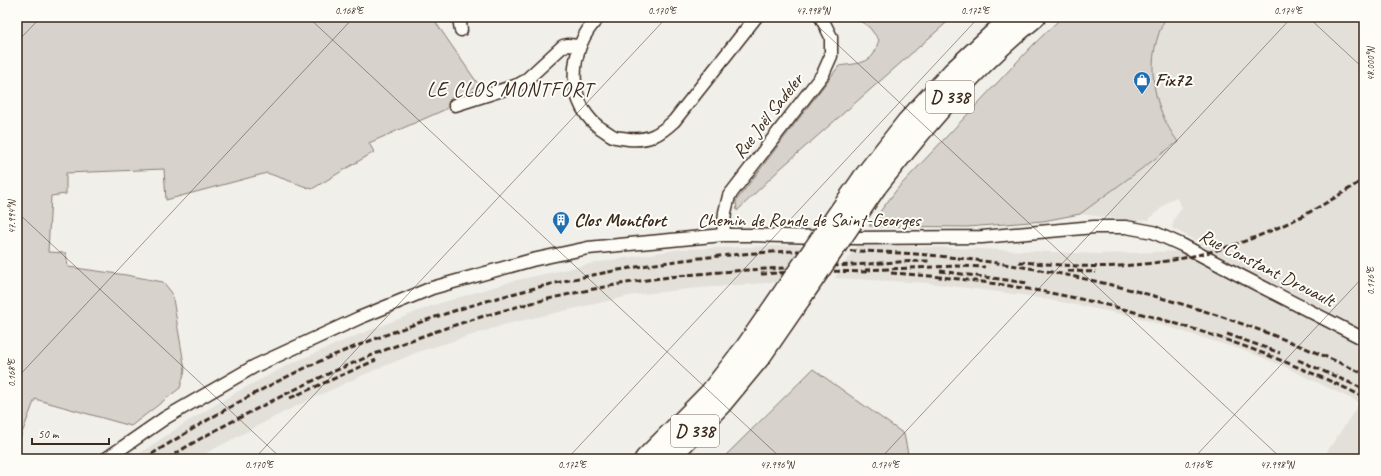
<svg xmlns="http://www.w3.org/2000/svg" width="1381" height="476" font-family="Caveat,sans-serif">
<rect width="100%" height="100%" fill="#f1efea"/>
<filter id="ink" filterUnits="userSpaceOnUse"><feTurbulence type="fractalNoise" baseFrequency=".025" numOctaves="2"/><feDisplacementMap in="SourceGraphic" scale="8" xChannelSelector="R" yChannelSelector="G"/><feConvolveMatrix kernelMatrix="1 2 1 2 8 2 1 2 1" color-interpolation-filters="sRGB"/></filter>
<g filter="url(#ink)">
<!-- built -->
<g fill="#e3e0da">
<path d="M1166,17H1364V459H1322L1360,403L1283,366L1248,352L1136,317L1066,303L1022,295L928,283L835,278L858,244L1099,254L1183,251L1205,246L1172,228L1174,219L1182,208L1176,197L1169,201L1148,220L1135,221L1080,214L1178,142L1169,128L1161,113L1155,95L1153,81V63L1154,50L1158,34Z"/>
<path d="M804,245L780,282L689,289L634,295L507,324L418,352L363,375L284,412L195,459H131L185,423L235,393L290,364L355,336L434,305L517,280L599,262L682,249Z"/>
</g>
<!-- green -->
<g fill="#d7d2cc" stroke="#897e75">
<path d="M17,17H432L478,84L444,110L369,143L374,152L312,189L267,173L166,200L164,169L66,173V194L51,196L48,252L66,253L68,267L126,275L163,282L172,293L185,370L180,388L131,426L35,399L19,441L17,440Z"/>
<path d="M854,17H953L781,168L737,211L736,201L839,66C849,64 866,65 873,55C876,51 877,44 879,40L869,27Z"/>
<path d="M1062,17H1166C1144,58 1151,105 1178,142L1080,214L1043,221L967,227L869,226L898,188L1032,46Z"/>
<path d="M813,369L904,434L909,459H722Z"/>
</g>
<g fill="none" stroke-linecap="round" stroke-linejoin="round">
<defs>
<g id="minor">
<path d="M461,17L460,24L461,30"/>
<path d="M599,17C567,47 564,108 605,131C608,133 612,136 615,137C619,138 624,138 628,139C648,141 659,135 674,121L756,17"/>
<path d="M455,105L518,85L525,81L563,46L568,45L579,46"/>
<path d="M723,235L725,212L729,196L823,74L831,56V37L821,17"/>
<path d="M106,459L165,418L255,366L359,318L432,288L532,260L588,248L723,235H752L855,238L982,237L1094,227H1126L1153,232L1182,245L1237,274L1364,339"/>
</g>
<g id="trunk">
<path d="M863,178L907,122L953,72L1012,17"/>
<path d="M876,187C924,126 974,66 1035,17"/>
<path d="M645,459L710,393L746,347L786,289"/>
<path d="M668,459L722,403L760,357L800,299"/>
</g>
</defs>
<!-- minor casing -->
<use href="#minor" stroke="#3b2a1e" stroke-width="15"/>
<!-- trunk casing -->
<use href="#trunk" stroke="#3b2a1e" stroke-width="23"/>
<!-- minor -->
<use href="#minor" stroke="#fdfcf7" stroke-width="12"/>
<!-- trunk -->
<use href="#trunk" stroke="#fdfcf7" stroke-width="20"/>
<!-- rail -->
<g stroke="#3b2a1e" stroke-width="3" stroke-dasharray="6 3" stroke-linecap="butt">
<path d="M1019,262C1052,264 1086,268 1119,266C1212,261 1287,231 1364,179"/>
<path d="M865,270L957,266L985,267"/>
<path d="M825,271L869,272"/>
<path d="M940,271L1028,283"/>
<path d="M1068,271L1096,272"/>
<path d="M891,273C1055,283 1216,325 1364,397"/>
<path d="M761,274L795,272"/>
<path d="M1227,334L1280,353"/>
<path d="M1298,360L1364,389"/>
<path d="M290,398L376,360"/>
<path d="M144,459C195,427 246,396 301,370C332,355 364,343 396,331C522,284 663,255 797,251C992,246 1188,291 1364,374"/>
<path d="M167,459C202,436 239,418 276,399C378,347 486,310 599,288C675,273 753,269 830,266C864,265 897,261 931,261"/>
</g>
<defs>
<g id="trunk-bridge">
<path d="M786,289L863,178"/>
<path d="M800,299L876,187"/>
</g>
</defs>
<!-- trunk-bridge casing -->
<use href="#trunk-bridge" stroke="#3b2a1e" stroke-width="23" stroke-linecap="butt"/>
<!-- trunk-bridge -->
<use href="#trunk-bridge" stroke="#fdfcf7" stroke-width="20"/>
</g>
</g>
<!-- ticks -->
<path fill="none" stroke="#3b2a1e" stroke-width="1" stroke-opacity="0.45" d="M308,17L782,459M808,17L1282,459M1308,17L1364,69M17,42L41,17M17,212L282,459M17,378L354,17M254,459L667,17M567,459L979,17M880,459L1292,17M1193,459L1364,276"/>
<!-- icons -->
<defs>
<symbol id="shop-pin" viewBox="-11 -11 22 30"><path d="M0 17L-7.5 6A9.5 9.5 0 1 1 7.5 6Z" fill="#1f6fb2" stroke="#fdfcf7"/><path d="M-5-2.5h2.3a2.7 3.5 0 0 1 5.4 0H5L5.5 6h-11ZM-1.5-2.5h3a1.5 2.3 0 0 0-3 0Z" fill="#fff"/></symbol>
<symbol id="building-pin" viewBox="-11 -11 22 30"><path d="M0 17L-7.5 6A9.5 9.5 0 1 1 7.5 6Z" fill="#1f6fb2" stroke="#fdfcf7"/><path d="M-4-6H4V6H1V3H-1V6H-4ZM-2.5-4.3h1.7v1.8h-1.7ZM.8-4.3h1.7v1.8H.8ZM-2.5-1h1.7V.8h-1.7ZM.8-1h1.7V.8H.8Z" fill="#fff"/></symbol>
</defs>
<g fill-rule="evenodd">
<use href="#shop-pin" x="1132" y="70" width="20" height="27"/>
<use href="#building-pin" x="551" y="210" width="20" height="27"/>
</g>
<g text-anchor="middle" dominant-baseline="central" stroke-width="4" stroke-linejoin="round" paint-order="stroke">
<!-- shield labels -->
<g fill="#fdfcf7" stroke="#75695f" stroke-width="1">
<rect x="926" y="81" width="48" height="32" rx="3"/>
<rect x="671" y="415" width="48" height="32" rx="3"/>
</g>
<g font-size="18" font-weight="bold" fill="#3b2a1e">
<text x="950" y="97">D 338</text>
<text x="695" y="431">D 338</text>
</g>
<!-- poi labels -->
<g font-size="19" font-weight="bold" fill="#3b2a1e" stroke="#fdfcf7" text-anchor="start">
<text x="1155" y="80">Fix72</text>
<text x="574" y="220">Clos Montfort</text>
</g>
<!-- street labels -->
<g font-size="19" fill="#3b2a1e" stroke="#fdfcf7">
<text transform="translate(768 116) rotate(-52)">Rue Joël Sadeler</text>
<text x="809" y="220">Chemin de Ronde de Saint-Georges</text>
<text transform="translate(1267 268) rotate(27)">Rue Constant Drouault</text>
</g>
<!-- neighbourhood labels -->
<g font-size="20" letter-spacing="1" fill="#3b2a1e" stroke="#fdfcf7">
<text x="510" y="89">LE CLOS MONTFORT</text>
</g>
</g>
<!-- margin -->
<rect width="1381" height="476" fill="none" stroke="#fdfcf7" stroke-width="44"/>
<!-- scale -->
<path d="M32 438v6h77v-6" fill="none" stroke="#3b2a1e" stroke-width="2"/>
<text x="38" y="438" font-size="12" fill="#3b2a1e" stroke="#fdfcf7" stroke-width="3" paint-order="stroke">50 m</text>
<rect x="22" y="22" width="1337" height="432" fill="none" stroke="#3b2a1e" stroke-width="1.5"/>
<g font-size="10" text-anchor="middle" fill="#3b2a1e">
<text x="349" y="14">0.168°E</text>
<text x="662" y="14">0.170°E</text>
<text x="813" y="14">47.998°N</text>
<text x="975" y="14">0.172°E</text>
<text x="1288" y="14">0.174°E</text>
<text transform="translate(1370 64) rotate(-90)" y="4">48.000°N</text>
<text transform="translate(11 217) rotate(-90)" y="4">47.994°N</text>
<text transform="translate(1370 281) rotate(-90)" y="4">0.176°E</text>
<text transform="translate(11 373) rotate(-90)" y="4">0.168°E</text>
<text x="259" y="468">0.170°E</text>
<text x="572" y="468">0.172°E</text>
<text x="777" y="468">47.996°N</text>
<text x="885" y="468">0.174°E</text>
<text x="1198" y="468">0.176°E</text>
<text x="1277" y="468">47.998°N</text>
</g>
</svg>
